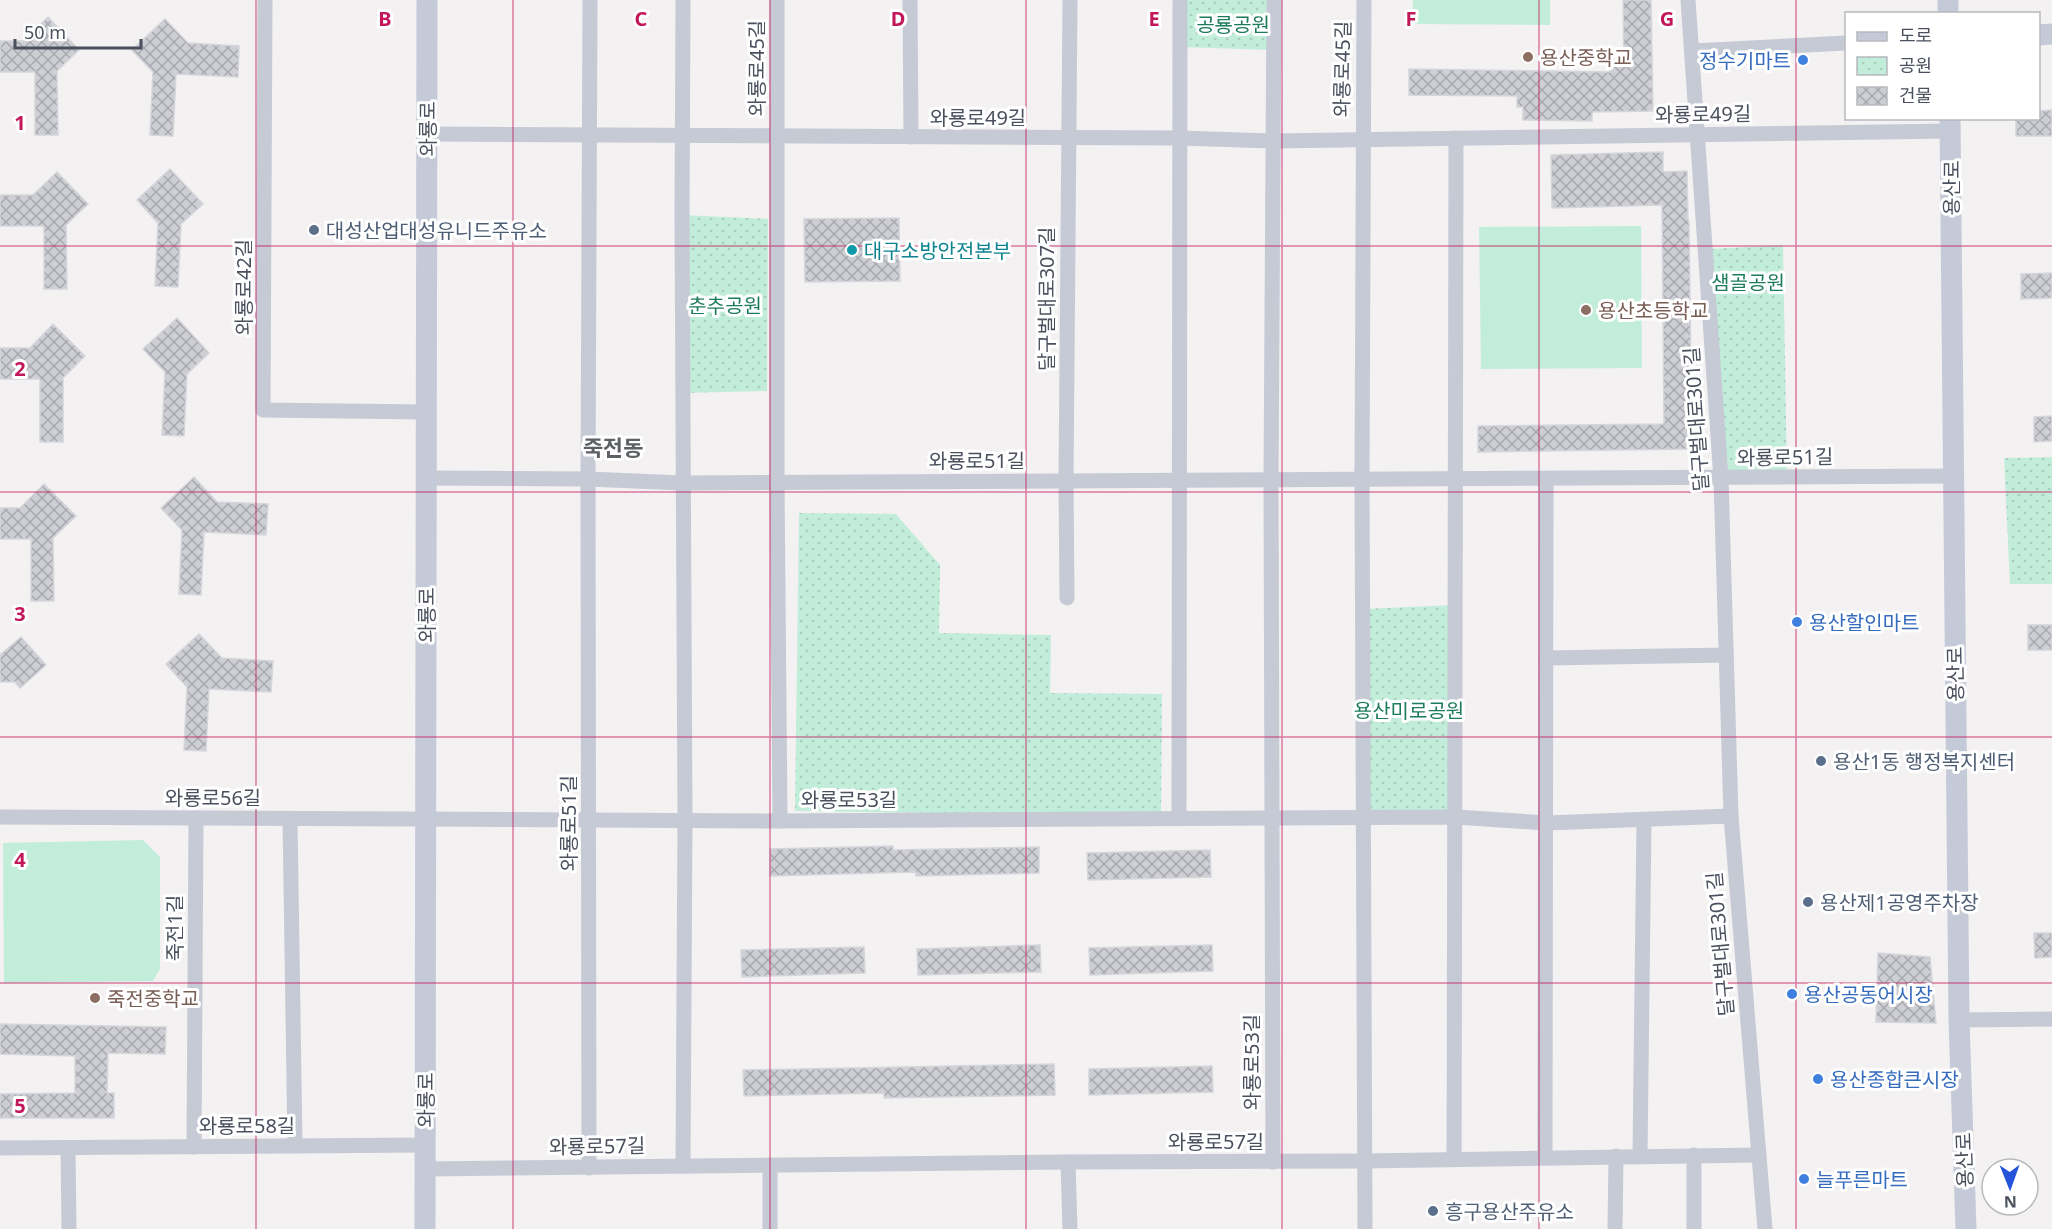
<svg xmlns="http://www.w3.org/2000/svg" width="2052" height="1229" font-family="'Noto Sans','Noto Sans KR',sans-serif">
<defs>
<pattern id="park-dots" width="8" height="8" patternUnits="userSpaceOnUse" patternTransform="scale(1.5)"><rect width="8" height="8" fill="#c3eddb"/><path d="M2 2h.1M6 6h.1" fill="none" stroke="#a9cdbe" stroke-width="1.8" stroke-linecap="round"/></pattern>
<pattern id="building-cross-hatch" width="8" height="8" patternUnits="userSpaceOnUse" patternTransform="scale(1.5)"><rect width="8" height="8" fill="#cecfd5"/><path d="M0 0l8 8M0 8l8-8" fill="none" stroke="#a9aab0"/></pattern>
</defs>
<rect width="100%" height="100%" fill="#f3f1f1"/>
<!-- park -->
<g fill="url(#park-dots)">
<path d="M1180,0H1274L1273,50L1180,47Z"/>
<path d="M682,215L768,219L767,391L682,393Z"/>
<path d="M1783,245L1787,478L1724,474L1710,249Z"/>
<path d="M2052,457V584H2010L2004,458Z"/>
<path d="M799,513L896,514L940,565L939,633L1051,635L1050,693L1162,694L1161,816L795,811Z"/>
<path d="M1453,605L1454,811L1364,810V609Z"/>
</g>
<!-- garden -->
<g fill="#c3eddb">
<path d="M1413,0H1550V25L1412,24Z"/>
<path d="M1641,226L1642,368L1481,369L1479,227Z"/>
<path d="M143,840L160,857V969L153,981L4,983L3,843Z"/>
</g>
<!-- building -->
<g fill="url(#building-cross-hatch)" stroke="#d5d6dc" stroke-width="1.5">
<path d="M1623,0H1651L1653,111L1592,112V121L1523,120V107H1517V96L1409,95V69L1609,72L1615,65H1624Z"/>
<path d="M48,17L79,50L57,71L58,135H35V72H0V41H24Z"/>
<path d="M165,19L188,43L239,46L238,77L176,74L173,136L150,135L153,72L132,50Z"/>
<path d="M2052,110V136H2016V118H2038V111Z"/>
<path d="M1663,152V172L1687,171L1688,221H1689L1692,449L1478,452V426L1664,424L1662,205L1552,208L1551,155Z"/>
<path d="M170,169L203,204L181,224L178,287L155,286L158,223L137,200Z"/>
<path d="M57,172L88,204L66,225L67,289H44V226H0V195H33Z"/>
<path d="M899,218L900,281L805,282L804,219Z"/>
<path d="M2052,273V298L2021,299V274Z"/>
<path d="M177,318L209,353L187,374L184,436L162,435L165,372L143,349Z"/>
<path d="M53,324L85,356L63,378V442H40V379H0V348H30Z"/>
<path d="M2052,416V441L2034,442V417Z"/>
<path d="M194,477L217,502L268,504L266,535L204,532L201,595L179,594L182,530L161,508Z"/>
<path d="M44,484L76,516L53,538L54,601H31V539H0V508H20Z"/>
<rect x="2028" y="625" width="24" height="25"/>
<path d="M199,634L222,658L273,661L271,692L209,689L206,751L184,750L187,687L166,664Z"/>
<path d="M21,637L46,665L20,688L15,682H0V655Z"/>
<path d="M893,846V850L1039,847V873L916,876V872L770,876V849Z"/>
<path d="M1210,850L1211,877L1088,880L1087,853Z"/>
<path d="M2034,933H2052V957L2035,958Z"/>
<path d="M1040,945L1041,972L918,975L917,949Z"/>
<path d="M1212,945L1213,971L1090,975L1089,948Z"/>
<path d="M864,947L865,973L742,977L741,950Z"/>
<path d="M1878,953L1930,957L1936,1023L1876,1022Z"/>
<path d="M0,1024L166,1027L165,1054L108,1053L107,1093H114V1118H0V1094L75,1093V1056L0,1054Z"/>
<path d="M1054,1064L1055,1095L884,1098V1093L744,1096L743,1070Z"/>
<path d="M1212,1066L1213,1092L1089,1095V1069Z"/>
</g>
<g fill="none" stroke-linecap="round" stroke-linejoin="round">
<!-- street -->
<g stroke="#c5cad4" stroke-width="15">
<path d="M265,0L263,410L426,412"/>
<path d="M777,0V482L780,821"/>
<path d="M910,0L911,137"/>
<path d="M1364,0L1362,479L1365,1229"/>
<path d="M1688,0L1721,479L1731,816L1765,1229"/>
<path d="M1693,51L1846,43"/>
<path d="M427,134L1180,138L1273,141L1951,131"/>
<path d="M426,478L588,479L682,483L1953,476"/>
<path d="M1067,598L1066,481L1070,0"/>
<path d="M1546,658L1726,655"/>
<path d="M0,817L780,821L1456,817L1547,823L1731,816"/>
<path d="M1179,818L1180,0"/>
<path d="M290,819L295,1146"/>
<path d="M1959,1020L2052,1019"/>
<path d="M194,1147L196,818"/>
<path d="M0,1148L425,1145"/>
<path d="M68,1148L69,1229"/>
<path d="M1694,1155V1229"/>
<path d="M1640,1156L1644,820"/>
<path d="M1545,1157L1546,479"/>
<path d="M1454,1159C1456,819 1454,479 1456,138"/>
<path d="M1068,1162L1070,1229"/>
<path d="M1273,1162L1271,479L1274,0"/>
<path d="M770,1165V1229"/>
<path d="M683,1166L685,819L682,215L683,0"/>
<path d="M589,1168L588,479L590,0"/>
<path d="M425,1169L1068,1162L1364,1161L1759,1155"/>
<path d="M1615,1229L1616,1156"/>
</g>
<!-- secondary -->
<g stroke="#c5cad8" stroke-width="21">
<path d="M1948,0V14"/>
<path d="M2038,35L2052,34"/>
<path d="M1950,118L1959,1020L1966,1229"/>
<path d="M425,1229L427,0"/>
</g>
</g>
<!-- grid -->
<path fill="none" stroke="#c2185b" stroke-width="1.5" stroke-opacity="0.55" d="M256,0V1229M513,0V1229M770,0V1229M1026,0V1229M1282,0V1229M1539,0V1229M1796,0V1229M0,246H2052M0,492H2052M0,737H2052M0,983H2052"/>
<!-- markers -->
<g fill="#8d6e63" stroke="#fff" stroke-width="2">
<circle cx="1528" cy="57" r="6"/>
<circle cx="1586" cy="310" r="6"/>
<circle cx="95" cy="998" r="6"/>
</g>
<g fill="#3f7fe0" stroke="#fff" stroke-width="2">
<circle cx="1803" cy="60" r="6"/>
<circle cx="1797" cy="622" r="6"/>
<circle cx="1792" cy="994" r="6"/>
<circle cx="1818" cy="1079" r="6"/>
<circle cx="1804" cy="1179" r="6"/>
</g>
<g fill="#5c6f8a" stroke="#fff" stroke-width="2">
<circle cx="314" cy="230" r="6"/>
<circle cx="1821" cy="761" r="6"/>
<circle cx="1808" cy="902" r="6"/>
<circle cx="1433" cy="1211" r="6"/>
</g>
<circle fill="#0f9aa8" stroke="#fff" stroke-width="2" cx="852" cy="250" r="6"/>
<g text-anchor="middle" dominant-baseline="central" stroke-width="6" stroke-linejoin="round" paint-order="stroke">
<!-- park labels -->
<g font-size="20" fill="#1d7b5d" stroke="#fff">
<text x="1233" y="24">공룡공원</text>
<text x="1748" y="282">샘골공원</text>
<text x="725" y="305">춘추공원</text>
<text x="1409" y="710">용산미로공원</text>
</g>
<!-- education labels -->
<g font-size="20" fill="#785e54" stroke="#fff" text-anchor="start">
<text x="1540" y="57">용산중학교</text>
<text x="1598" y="310">용산초등학교</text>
<text x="107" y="998">죽전중학교</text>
</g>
<!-- shop labels -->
<g font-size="20" fill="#366cbe" stroke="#fff" text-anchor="start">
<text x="1791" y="60" text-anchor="end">정수기마트</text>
<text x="1809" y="622">용산할인마트</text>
<text x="1804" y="994">용산공동어시장</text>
<text x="1830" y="1079">용산종합큰시장</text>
<text x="1816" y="1179">늘푸른마트</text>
</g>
<!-- street labels -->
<g font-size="20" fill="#4a505d" stroke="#fff">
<text transform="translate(756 68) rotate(-90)">와룡로45길</text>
<text transform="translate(1342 69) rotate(-89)">와룡로45길</text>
<text transform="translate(1703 114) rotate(-1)">와룡로49길</text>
<text x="978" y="117">와룡로49길</text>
<text transform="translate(427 129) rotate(-90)">와룡로</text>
<text transform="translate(1951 188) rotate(-90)">용산로</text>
<text transform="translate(243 287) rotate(-90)">와룡로42길</text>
<text transform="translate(1046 299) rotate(-90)">달구벌대로307길</text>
<text transform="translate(1696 419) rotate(-94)">달구벌대로301길</text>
<text transform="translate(1785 457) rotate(-1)">와룡로51길</text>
<text x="977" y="460">와룡로51길</text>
<text transform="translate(426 615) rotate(-90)">와룡로</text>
<text transform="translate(1955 674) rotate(-91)">용산로</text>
<text x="213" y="797">와룡로56길</text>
<text x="849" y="799">와룡로53길</text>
<text transform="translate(568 823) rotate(-90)">와룡로51길</text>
<text transform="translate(174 928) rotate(-90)">죽전1길</text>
<text transform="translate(1720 944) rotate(-95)">달구벌대로301길</text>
<text transform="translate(1251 1062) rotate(-90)">와룡로53길</text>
<text transform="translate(425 1100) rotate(-90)">와룡로</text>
<text x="247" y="1125">와룡로58길</text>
<text x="1216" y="1141">와룡로57길</text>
<text transform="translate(597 1146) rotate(-1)">와룡로57길</text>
<text transform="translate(1964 1160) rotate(-92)">용산로</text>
</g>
<!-- service labels -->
<g font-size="20" fill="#4e5e75" stroke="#fff" text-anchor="start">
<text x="326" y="230">대성산업대성유니드주유소</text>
<text x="1833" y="761">용산1동 행정복지센터</text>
<text x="1820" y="902">용산제1공영주차장</text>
<text x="1445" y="1211">흥구용산주유소</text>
</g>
<!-- culture labels -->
<g font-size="20" fill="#0d838f" stroke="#fff" text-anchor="start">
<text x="864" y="250">대구소방안전본부</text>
</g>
<!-- quarter labels -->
<g font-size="22" font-weight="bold" fill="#5d6065" stroke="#fff">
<text x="613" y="447">죽전동</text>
</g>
</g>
<g font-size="20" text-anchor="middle" font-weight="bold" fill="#c2185b" stroke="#fff" stroke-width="6" stroke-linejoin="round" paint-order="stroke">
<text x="385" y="26">B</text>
<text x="641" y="26">C</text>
<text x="898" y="26">D</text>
<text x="1154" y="26">E</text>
<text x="1411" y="26">F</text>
<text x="1667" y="26">G</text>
<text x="20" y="130">1</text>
<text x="20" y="376">2</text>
<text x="20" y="621">3</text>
<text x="20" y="867">4</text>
<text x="20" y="1113">5</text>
</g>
<!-- legend -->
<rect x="1845" y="12" width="195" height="108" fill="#ffffff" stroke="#b7b9be" stroke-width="1.5"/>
<rect x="1857" y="32" width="30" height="9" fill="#c5cad8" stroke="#b7b9be" stroke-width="1.5"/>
<text x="1899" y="42" font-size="18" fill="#4a505d">도로</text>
<rect x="1857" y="57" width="30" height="18" fill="url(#park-dots)" stroke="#b7b9be" stroke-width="1.5"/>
<text x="1899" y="72" font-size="18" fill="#4a505d">공원</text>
<rect x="1857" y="87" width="30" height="18" fill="url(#building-cross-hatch)" stroke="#b7b9be" stroke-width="1.5"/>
<text x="1899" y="102" font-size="18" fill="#4a505d">건물</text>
<!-- north arrow -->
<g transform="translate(2010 1187) rotate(179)"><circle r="28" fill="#ffffff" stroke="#b7b9be" stroke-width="1.5"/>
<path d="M0-4.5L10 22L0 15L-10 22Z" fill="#2553d9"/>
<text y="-9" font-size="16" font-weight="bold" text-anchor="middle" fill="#4a505d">N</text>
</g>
<!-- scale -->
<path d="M15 39v9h126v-9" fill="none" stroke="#4a505d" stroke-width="3"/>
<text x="24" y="39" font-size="18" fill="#4a505d" stroke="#ffffff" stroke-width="4.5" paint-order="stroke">50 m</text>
</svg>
